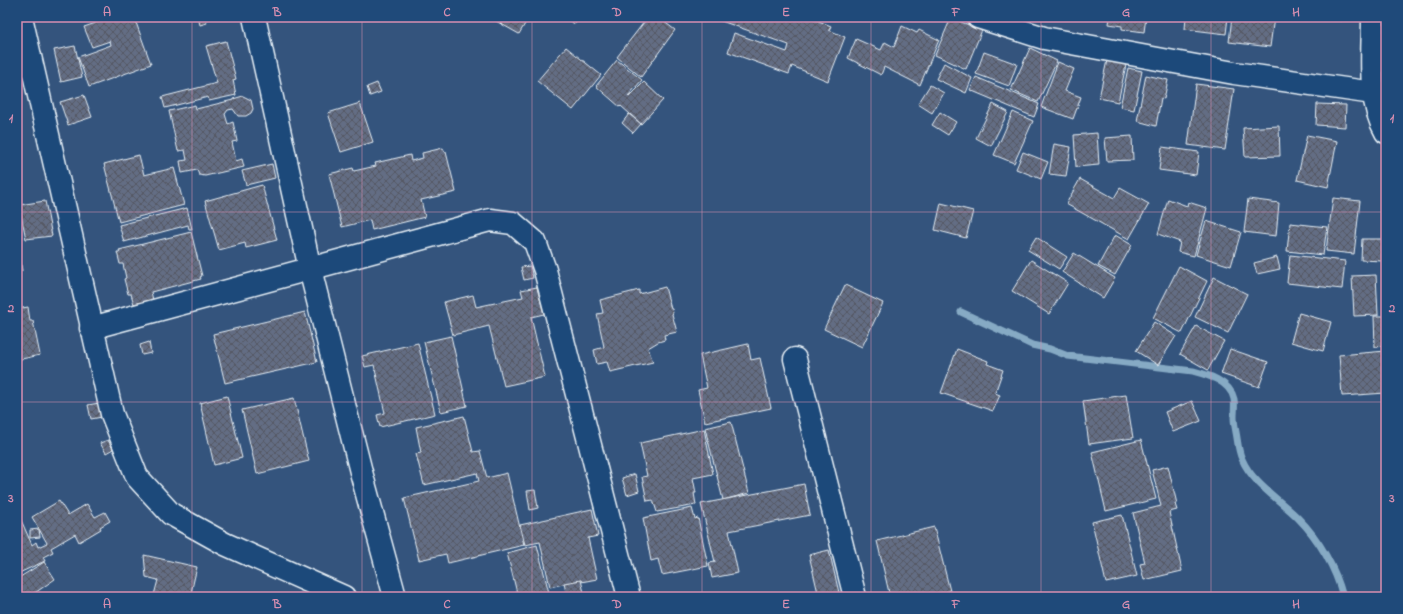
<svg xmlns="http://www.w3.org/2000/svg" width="1403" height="614" font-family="'Indie Flower',sans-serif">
<defs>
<pattern id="building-cross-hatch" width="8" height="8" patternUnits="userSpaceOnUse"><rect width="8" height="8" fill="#646d84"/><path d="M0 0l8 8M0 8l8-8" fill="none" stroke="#545964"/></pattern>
</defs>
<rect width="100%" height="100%" fill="#34547d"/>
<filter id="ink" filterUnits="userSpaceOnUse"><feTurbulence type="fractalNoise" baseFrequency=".025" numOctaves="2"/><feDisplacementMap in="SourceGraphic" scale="8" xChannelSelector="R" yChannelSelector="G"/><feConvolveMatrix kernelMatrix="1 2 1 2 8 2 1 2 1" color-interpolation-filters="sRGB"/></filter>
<g filter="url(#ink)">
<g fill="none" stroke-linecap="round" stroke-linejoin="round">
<!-- stream -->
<path stroke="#86aac4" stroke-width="7" d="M961,312L1032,345L1050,349L1068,356L1193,371C1208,375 1230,381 1234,399C1235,405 1234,412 1234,417C1234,424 1236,431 1237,438C1238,445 1239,453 1242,459C1252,483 1280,500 1298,518C1319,539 1336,569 1343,597"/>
</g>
<!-- building -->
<g fill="url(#building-cross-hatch)" stroke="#e8f1f8">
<path d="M113,17H134L151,64L89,87L78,57L111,45L110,41L92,47L84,27Z"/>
<path d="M198,17H206L207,23L200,25Z"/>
<path d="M489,17H529L519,34Z"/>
<path d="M562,17H578L575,24Z"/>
<path d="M648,17H658L675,30L641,77L617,57Z"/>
<path d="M710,17H809L831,26L829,30L845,37L828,81L792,66L789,74L728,52L734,33L787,52L789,45Z"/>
<path d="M1110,17H1146L1144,32L1122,29V26L1109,24Z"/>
<path d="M1186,17H1228L1226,34L1185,29Z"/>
<path d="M1232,17H1274L1270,47L1229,42Z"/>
<path d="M1314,17H1343L1342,21Z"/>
<path d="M951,18L982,30L966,69L935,55Z"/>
<path d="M902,26L917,33L919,30L939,40L920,85L884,67L881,75L848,58L856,39L881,50L885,42L894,47Z"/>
<path d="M226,41L236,79L233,80L236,95L209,101L208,97L165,108L162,97L217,83L206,46Z"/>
<path d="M75,46L82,77L61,82L54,50Z"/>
<path d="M566,47L601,75L573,110L537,81Z"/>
<path d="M1030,48L1057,61L1038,102L1011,90Z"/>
<path d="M984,52L1017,64L1009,86L976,74Z"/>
<path d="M617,60L642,80L628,96L629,97L644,82L663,100L641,124L621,106L620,107L596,86Z"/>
<path d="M1107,60L1126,65L1118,102L1099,98Z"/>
<path d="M1058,62L1074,69L1065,91L1081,97L1073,119L1041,107Z"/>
<path d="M944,63L972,78L966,93L936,79Z"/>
<path d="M1128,68L1142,71L1134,110L1120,107Z"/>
<path d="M1146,75L1168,80L1164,99L1161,98L1156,126L1137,121Z"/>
<path d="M976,77L1039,104L1034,117L970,90Z"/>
<path d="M377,83L381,92L370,96L367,87Z"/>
<path d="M1196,84L1234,89L1225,150L1188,145Z"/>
<path d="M930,85L944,93L932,113L918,104Z"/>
<path d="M84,95L92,117L68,125L60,102Z"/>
<path d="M243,96L251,100L253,109L251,113L246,116H238L233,109L228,110L225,114L228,124L233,122L237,141L232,142L236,161L242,159L244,167L205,176L199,175L197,170L182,173L180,161L187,160L185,150L178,151L169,111L195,105L196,109L233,100V99Z"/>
<path d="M360,103L373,142L341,152L328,113Z"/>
<path d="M993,104L1008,112L991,146L976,138Z"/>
<path d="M1317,104L1346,105L1345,127L1316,125Z"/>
<path d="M940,112L956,122L948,135L932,125Z"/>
<path d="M1013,112L1033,121L1014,163L994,155Z"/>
<path d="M629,114L641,124L633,133L622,123Z"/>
<path d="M1279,126L1280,156L1245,157L1243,128Z"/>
<path d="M1097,133L1099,165L1076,167L1074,135Z"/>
<path d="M1307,135L1337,141L1328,187L1297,180Z"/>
<path d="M1132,136L1133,160L1107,161L1105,138Z"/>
<path d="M1054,144L1071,147L1066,176L1049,174Z"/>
<path d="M1162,147L1199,152L1196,175L1159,170Z"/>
<path d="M443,148L445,152H446L456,192L421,200L425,217L372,230L370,220L342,227L329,174L353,168L354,171L376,166L375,163L410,155L411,161L423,158L422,153Z"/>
<path d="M1023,152L1048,162L1041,179L1016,169Z"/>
<path d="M139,155L144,175L174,168L184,205L119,222L104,164Z"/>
<path d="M272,164L275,178L246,185L242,171Z"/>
<path d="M1080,179L1114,198L1120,188L1149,204L1129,239L1066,204Z"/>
<path d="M262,185L277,240L246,248L245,243L219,250L205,201Z"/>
<path d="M1333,198L1360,201L1354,254L1326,251Z"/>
<path d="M1168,199L1187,206L1188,202L1207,208L1194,256L1178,252L1180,242L1158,234Z"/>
<path d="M1248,199L1279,203L1276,236L1244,232Z"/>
<path d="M45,201L52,236L26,239L19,205Z"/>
<path d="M941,203L973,211L966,238L935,230Z"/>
<path d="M187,208L192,229H189L188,225L124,242L119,225Z"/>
<path d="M1206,221L1241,232L1231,266L1196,255Z"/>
<path d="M1290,223L1327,227L1323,255L1287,251Z"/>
<path d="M191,232L202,276L200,277L201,279L151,292L153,300L134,304L131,294H128L124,279L126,278L123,264H120L117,252H120L119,250Z"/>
<path d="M1115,235L1132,245L1115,275L1098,266Z"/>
<path d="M17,236L22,271H17Z"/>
<path d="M1036,237L1067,257L1059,269L1028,250Z"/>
<path d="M1362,239H1385L1383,261L1361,260Z"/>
<path d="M1074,253L1115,278L1103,298L1062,272Z"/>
<path d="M1290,255L1345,261L1342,289L1287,283Z"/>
<path d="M1277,257L1280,269L1257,274L1254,263Z"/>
<path d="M1031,260L1068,283L1049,314L1012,291Z"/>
<path d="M530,266L533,278L524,280L521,267Z"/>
<path d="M1179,266L1207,281L1182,333L1153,318Z"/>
<path d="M1376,275L1378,315L1354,316L1352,276Z"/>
<path d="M1214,277L1247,294L1228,333L1195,317Z"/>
<path d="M845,285L883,303L862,347L824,329Z"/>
<path d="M537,287L544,314L531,317L545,377L504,386L489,326L453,335L444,302L473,295L476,307L523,297L521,290Z"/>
<path d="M665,287L671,309H672L673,313L672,314L677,332L664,335L665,340L658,342L648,348L653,362L610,372L607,362L597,364L594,350L604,347L597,314L603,313L600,300L639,290V294Z"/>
<path d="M28,307L30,321H33L40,355L17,360V309Z"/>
<path d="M305,312L317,362L225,383L213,334Z"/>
<path d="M1299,313L1331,322L1323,351L1291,342Z"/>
<path d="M1374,316H1386V346L1375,347Z"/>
<path d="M1154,322L1176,336L1158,365L1136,351Z"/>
<path d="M1196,326L1224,341L1208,370L1180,354Z"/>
<path d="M451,336L467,406L441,412L424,342Z"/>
<path d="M149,342L151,353L142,355L140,345Z"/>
<path d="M418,343L435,414L380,427L377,415L385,413L374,365L365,367L362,356Z"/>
<path d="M748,344L751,360L760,358L771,408L705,422L698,390L707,388L700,355Z"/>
<path d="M957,349L988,361L987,364L1003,370L995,393L1000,395L993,411L941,393Z"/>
<path d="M1230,349L1268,362L1259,387L1221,374Z"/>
<path d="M1386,351V393L1342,396L1339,355Z"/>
<path d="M1126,395L1133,438L1089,444L1083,401Z"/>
<path d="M227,396L242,458L214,465L200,403Z"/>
<path d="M294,398L309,461L257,474L242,410Z"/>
<path d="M1192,401L1201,421L1173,432L1165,412Z"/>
<path d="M99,403L102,417L91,419L88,405Z"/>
<path d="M464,416L473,452L480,451L487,478L507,473L524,545L448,563L446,554L419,560L404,498L479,481L477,473L424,485L416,454L421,453L416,427Z"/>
<path d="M731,422L749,493L723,500L705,428Z"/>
<path d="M704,429L713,474L693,478L696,493H694L696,505L657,512L653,500L647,501L642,477L647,476L640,443Z"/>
<path d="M108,440L113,449L106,453L100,443Z"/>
<path d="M1141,440L1156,499L1106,511L1092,452Z"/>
<path d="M1168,466L1177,504H1175L1177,510L1169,512L1182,571L1144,580L1140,564L1145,563L1133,513L1161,506L1152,470Z"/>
<path d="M635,474L639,491L627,495L622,478Z"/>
<path d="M804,484L810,515L729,531L738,573L712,578L709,563L715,562L701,504Z"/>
<path d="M535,490L538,508L530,510L527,491Z"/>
<path d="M59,501L68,515L87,504L95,517L105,512L110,521L100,527L101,529L79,542L75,534L51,548L53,552L43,557L45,561L17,574V511L32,545L36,542L38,547L47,543L32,517Z"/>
<path d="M692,508L695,519L698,518L708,566L662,575L658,559L651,561L643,518Z"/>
<path d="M592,509L598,536L588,538L597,579L581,582V580L550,587L540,542L525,545L520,525Z"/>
<path d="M1122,515L1137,576L1106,583L1092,522Z"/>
<path d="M934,527L950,591L923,597H890L877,541Z"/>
<path d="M39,529L40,537L30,538V530Z"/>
<path d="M537,545L550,597H518L507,553Z"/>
<path d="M829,550L840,597H819L809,555Z"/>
<path d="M144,555L197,567L190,597H156V596L154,595L158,580L146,577Z"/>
<path d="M44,562L55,579L29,597H19L17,594V579Z"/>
<path d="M581,580L585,597H567L564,583Z"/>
</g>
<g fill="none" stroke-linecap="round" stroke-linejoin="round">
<defs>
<g id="minor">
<path d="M21,17L112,414L137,477L171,514L225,544L344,597"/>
<path d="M254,17L310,269L361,472L395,597"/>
<path d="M978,17L1044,38L1234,73L1373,93"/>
<path d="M1373,17C1373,53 1367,100 1386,132"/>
<path d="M91,328L490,220L513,223L535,242L545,270L629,597"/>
<path d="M795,359L855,597"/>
</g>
</defs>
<!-- minor casing -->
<use href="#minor" stroke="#e8f1f8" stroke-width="25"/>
<!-- minor -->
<use href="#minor" stroke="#1f4a7a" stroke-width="22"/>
</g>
</g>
<!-- grid -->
<path fill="none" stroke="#d78fb1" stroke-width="1" stroke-opacity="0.55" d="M192,17V597M362,17V597M532,17V597M702,17V597M871,17V597M1041,17V597M1211,17V597M17,212H1386M17,402H1386"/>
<!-- margin -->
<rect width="1403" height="614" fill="none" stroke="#1f4a7a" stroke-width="44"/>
<rect x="22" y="22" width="1359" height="570" fill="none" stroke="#d78fb1" stroke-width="1.5"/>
<g font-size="13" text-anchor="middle" font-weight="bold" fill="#d78fb1">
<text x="107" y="16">A</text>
<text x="277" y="16">B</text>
<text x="447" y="16">C</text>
<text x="617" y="16">D</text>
<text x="786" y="16">E</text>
<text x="956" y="16">F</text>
<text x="1126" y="16">G</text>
<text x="1296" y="16">H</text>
<text x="11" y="122">1</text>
<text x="1392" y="122">1</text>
<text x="11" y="312">2</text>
<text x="1392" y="312">2</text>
<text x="11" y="502">3</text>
<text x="1392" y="502">3</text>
<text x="107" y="608">A</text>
<text x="277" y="608">B</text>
<text x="447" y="608">C</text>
<text x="617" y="608">D</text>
<text x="786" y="608">E</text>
<text x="956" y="608">F</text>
<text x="1126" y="608">G</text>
<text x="1296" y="608">H</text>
</g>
</svg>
